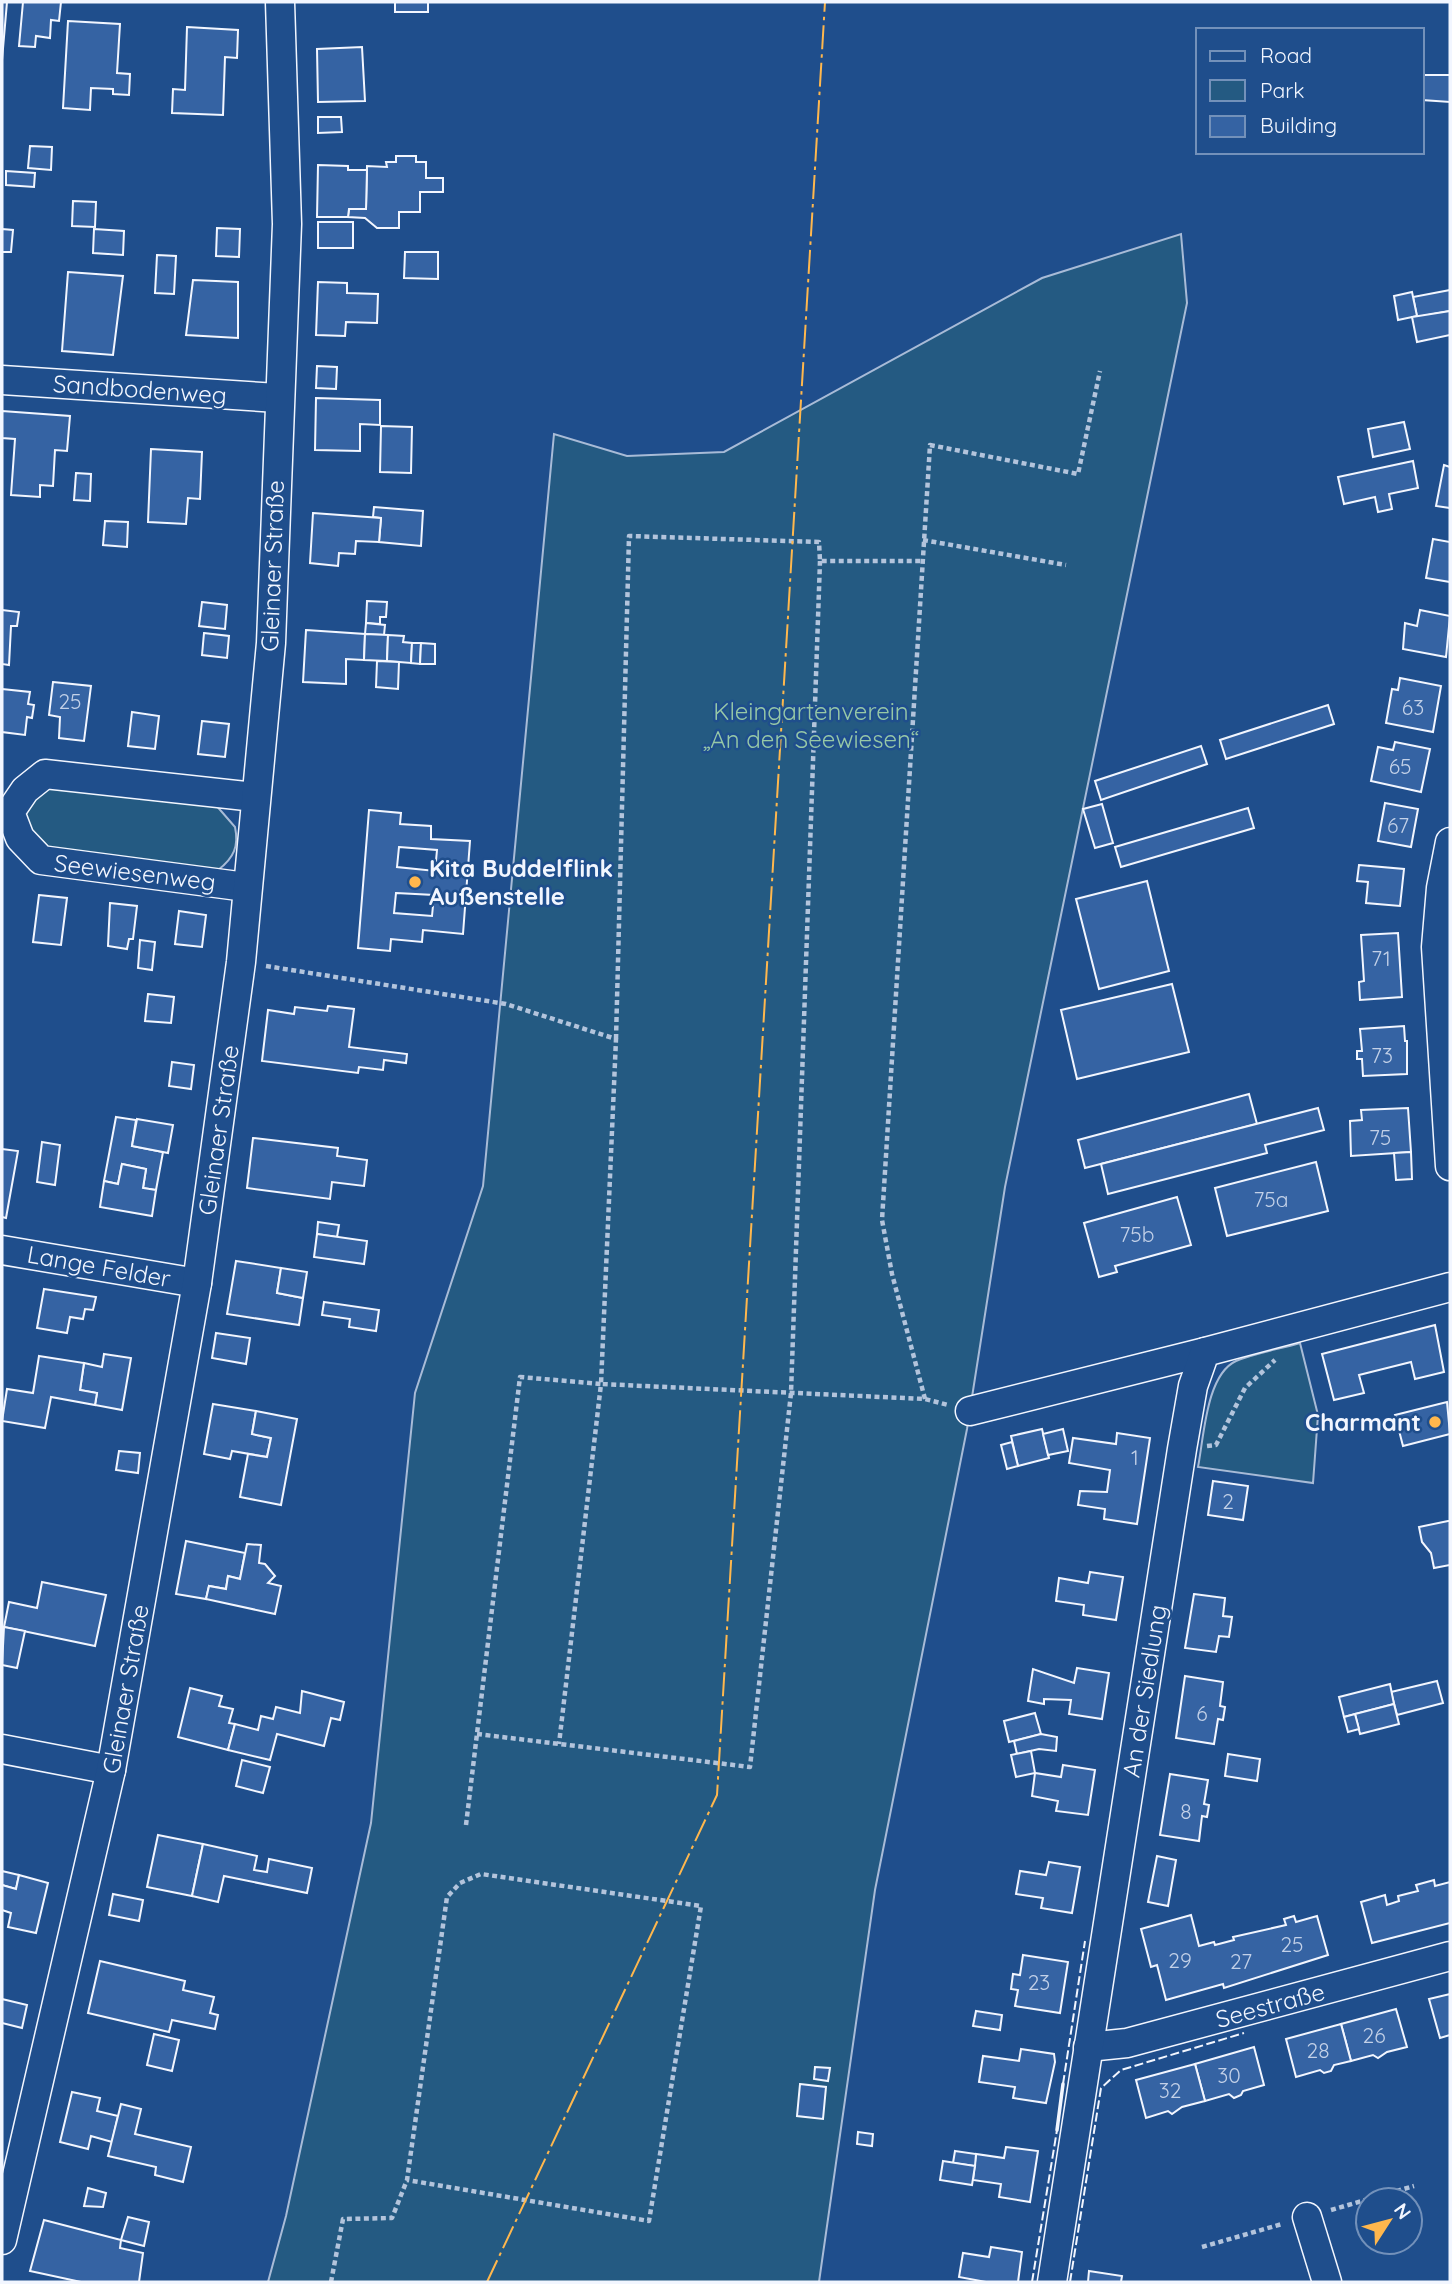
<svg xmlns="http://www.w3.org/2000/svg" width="1452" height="2284" font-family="Quicksand,sans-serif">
<rect width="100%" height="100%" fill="#1f4e8c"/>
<!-- green -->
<g fill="#245a82" stroke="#a8bbd7" stroke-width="2">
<path d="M1181,234L1187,303L1005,1187L967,1429L875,1890L819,2282H268L286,2216L371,1823L415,1393L483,1186L554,434L627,456L724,452L1042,278Z"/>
<path d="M65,782L215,804L235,827C239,846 234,858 218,870L57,854L36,841L22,810L33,794Z"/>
<path d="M1300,1343L1318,1415L1313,1483L1198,1467C1204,1437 1206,1375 1236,1361C1255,1353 1280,1349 1300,1343Z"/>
</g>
<!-- building -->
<g fill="#3563a3" stroke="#f2f6ff" stroke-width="2" fill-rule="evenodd">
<path d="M2,2H7L2,60Z"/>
<path d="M23,2H61L59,21L51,20L50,38L36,36L35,47L19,46Z"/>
<rect x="395" y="2" width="33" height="10"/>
<path d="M68,21L120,24L117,73L130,74L129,95L113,94V89L91,88L90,110L63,108Z"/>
<path d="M187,27L238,30L237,58L225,57L223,115L172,113L173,89L185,90Z"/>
<path d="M362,47L365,101L318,102L317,49Z"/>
<path d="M1422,75H1450V102L1422,100Z"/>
<path d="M318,117H341L342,132L318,133Z"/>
<path d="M30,146L52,147L51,170L28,168Z"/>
<path d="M396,156H416V162H426V178H443V192H420V212H399V228H377L365,218L348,217L349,209H366L367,166L387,167L386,162H396Z"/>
<path d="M318,165L348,166V170H367L366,209H349L348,217H317Z"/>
<path d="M6,171L35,173L34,187L6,185Z"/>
<path d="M73,201L96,202L95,227L72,226Z"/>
<rect x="318" y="222" width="35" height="26"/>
<path d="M217,228L240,229L239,257L216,256Z"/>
<path d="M2,229L13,230L11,252H2Z"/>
<path d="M94,229L124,231L123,255L93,253Z"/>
<path d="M405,252H438V279L404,278Z"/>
<path d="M157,255L176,256L174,294L155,293Z"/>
<path d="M68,272L123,276L113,355L62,351Z"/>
<path d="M193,280L238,282V338L186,335Z"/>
<path d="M318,282L347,283V293L378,294L377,323L346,322L345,336L316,335Z"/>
<path d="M1450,290V311L1417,317L1413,297Z"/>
<path d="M1412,292L1417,316L1398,320L1394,296Z"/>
<path d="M1450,311V335L1417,342L1412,317Z"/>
<path d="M317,366L337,367L336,389L316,388Z"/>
<path d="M316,398L380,400V425L360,424V451L315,450Z"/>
<path d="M2,411L70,416L67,451L55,450L53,486L40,485V497L11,495L15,439L2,438Z"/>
<path d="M1404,422L1410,449L1373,457L1368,429Z"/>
<path d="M381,426L412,427L411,473L380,472Z"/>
<path d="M151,449L202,452L200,499L188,498L186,524L148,522Z"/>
<path d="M1413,461L1418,488L1389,494L1392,509L1378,512L1375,497L1344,504L1338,477Z"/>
<path d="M1444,465L1450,467V508L1436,506Z"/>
<path d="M76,473L91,474L90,501L74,500Z"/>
<path d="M374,507L423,511L421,546L379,542L381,518L373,517Z"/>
<path d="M313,513L381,518L379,542L356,541L355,554L339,553L338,566L310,563Z"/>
<path d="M105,521L128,522L127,547L103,545Z"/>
<path d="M1433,539L1450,542V582L1426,578Z"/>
<path d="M367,601L387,602L386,617H380V624L366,623Z"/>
<path d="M202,602L227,605L225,629L199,626Z"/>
<path d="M2,610L19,612L17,626H11L9,665L2,664Z"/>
<path d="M1420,610L1450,616L1446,657L1403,649L1405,623L1417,626Z"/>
<path d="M366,623L385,625L384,635L365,634Z"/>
<path d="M306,630L365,634L364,660L346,659V684L303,682Z"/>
<path d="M204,633L229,636L227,658L202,655Z"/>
<path d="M365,634L388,635L387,661L364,660Z"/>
<path d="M388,635L404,636L403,642L412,643L411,663L387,661Z"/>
<path d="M412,643H421L420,664L411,663Z"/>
<path d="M421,643L435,644V664H420Z"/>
<path d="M377,661L399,662L398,689L376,687Z"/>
<path d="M1400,678L1441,686L1433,732L1386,723L1392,689L1398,690Z"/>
<path d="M53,682L91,686L84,741L59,738L60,717L49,715Z"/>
<path d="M2,689L30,692L28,704L34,705L32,718L27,717L25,735L2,732Z"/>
<path d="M1328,705L1334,724L1226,759L1220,740Z"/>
<path d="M132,712L159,716L155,749L128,746Z"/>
<path d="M202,721L229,724L225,757L198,754Z"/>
<path d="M1395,742L1430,749L1421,792L1371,781L1378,747L1393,750Z"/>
<path d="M1201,746L1207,764L1101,800L1095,781Z"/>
<path d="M1385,803L1418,809L1411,847L1378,841Z"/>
<path d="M1102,804L1113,843L1095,848L1083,809Z"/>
<path d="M1248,808L1254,828L1121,867L1115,847Z"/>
<path d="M369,810L401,813L400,824L431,826V839L470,841L463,934L423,930L422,942L391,939L390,951L358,948ZM399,847L437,850L435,871L397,867ZM396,893L434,895L432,916L394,913Z"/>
<path d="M1359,865L1404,869L1400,906L1366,903L1368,882L1357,881Z"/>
<path d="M1147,881L1169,971L1099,989L1076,899Z"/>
<path d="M39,895L67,898L61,945L33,942Z"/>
<path d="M110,903L137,906L133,939H129L127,949L108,946Z"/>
<path d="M179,911L206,915L202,947L175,944Z"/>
<path d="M1398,933L1402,997L1360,1000L1359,982L1364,981L1361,935Z"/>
<path d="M140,940L155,942L152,970L138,968Z"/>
<path d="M1172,984L1189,1052L1077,1079L1061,1010Z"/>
<path d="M148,994L174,997L171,1023L145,1021Z"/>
<path d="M328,1006L354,1009L349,1047L407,1054L406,1063L384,1060L383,1070L359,1067L358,1073L262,1061L268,1010L294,1014L295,1007L327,1011Z"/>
<path d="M1404,1026L1405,1041H1407V1074L1363,1076L1362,1059H1357V1051H1362L1360,1029Z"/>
<path d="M172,1062L194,1065L191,1089L169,1086Z"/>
<path d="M1249,1094L1257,1124L1085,1168L1078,1140Z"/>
<path d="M1318,1108L1324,1130L1265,1145L1267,1153L1108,1194L1101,1164Z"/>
<path d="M1408,1108L1411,1152L1351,1156L1350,1121L1362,1120L1361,1110Z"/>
<path d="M116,1117L136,1120L132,1146L163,1152L156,1190L143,1188L146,1169L122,1164L118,1184L104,1181Z"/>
<path d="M137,1119L173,1125L168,1153L132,1146Z"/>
<path d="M253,1138L338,1148L337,1156L367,1160L364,1186L332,1182L330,1199L247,1188Z"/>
<path d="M42,1142L60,1145L55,1185L37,1182Z"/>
<path d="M2,1149L18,1151L6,1218L2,1217Z"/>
<path d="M1411,1152L1412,1179L1396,1180L1394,1153Z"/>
<path d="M1316,1162L1328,1211L1227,1236L1215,1188Z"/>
<path d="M122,1164L146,1169L143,1188L156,1190L152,1216L100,1207L104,1181L118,1184Z"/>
<path d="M1177,1197L1191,1245L1115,1266L1117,1272L1099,1277L1084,1223Z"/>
<path d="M318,1222L339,1225L337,1237L317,1234Z"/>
<path d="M317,1234L367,1241L364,1264L314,1257Z"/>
<path d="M236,1261L281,1268L277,1293L303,1298L299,1325L227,1314Z"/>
<path d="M281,1268L307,1272L303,1298L277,1293Z"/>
<path d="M44,1289L96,1297L93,1310L85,1309L83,1319L70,1317L67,1333L37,1328Z"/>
<path d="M324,1302L379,1310L376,1331L349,1327L350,1319L322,1315Z"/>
<path d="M1435,1325L1444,1372L1415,1379L1411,1362L1359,1375L1364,1393L1334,1400L1322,1354Z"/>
<path d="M216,1333L250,1338L246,1364L212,1358Z"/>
<path d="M104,1354L131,1358L122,1410L95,1405L97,1393L80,1390L84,1363L102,1367Z"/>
<path d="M39,1356L84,1363L80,1390L97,1393L95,1405L51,1397L45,1428L2,1421L7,1389L33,1393Z"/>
<path d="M1447,1402L1450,1434L1403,1446L1395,1415Z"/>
<path d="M213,1404L256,1411L252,1434L271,1438L267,1457L232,1451L230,1459L204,1454Z"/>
<path d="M256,1411L297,1419L281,1505L240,1497L248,1454L267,1457L271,1438L252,1434Z"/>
<path d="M1042,1429L1049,1458L1018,1466L1011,1436Z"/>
<path d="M1063,1429L1068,1451L1048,1455L1043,1434Z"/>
<path d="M1117,1433L1150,1438L1137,1524L1104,1519L1105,1509L1078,1505L1080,1491L1107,1492L1110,1470L1069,1463L1073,1438L1116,1444Z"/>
<path d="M1012,1442L1018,1466L1007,1469L1001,1445Z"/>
<path d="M119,1451L140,1453L138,1473L116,1470Z"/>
<path d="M1213,1481L1248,1486L1243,1520L1208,1515Z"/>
<path d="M1448,1521H1450V1565L1434,1568L1431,1553L1422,1542L1419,1527Z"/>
<path d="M186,1541L245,1553L240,1579L228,1576L226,1589L209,1586L206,1599L176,1594Z"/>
<path d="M247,1544L261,1545L259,1563L265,1564L275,1576L268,1583L281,1586L275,1614L206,1599L209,1586L226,1589L228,1576L240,1579Z"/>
<path d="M1090,1572L1123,1577L1116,1620L1083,1615L1084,1605L1056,1601L1059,1578L1088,1583Z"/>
<path d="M42,1582L106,1595L95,1646L4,1627L9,1602L37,1608Z"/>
<path d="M1194,1594L1225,1598L1223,1616L1232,1617L1229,1637L1219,1636L1216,1652L1185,1648Z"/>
<path d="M4,1627L25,1631L17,1668L2,1665Z"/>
<path d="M1077,1668L1109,1673L1102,1719L1069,1714L1071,1700L1044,1699V1704L1028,1701L1033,1669L1074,1683Z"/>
<path d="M1185,1676L1223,1682L1220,1706L1225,1707L1223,1720L1218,1719L1214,1744L1176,1738Z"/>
<path d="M1437,1681L1443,1703L1397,1715L1391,1692Z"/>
<path d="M1390,1684L1394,1704L1344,1717L1339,1697Z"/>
<path d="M190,1688L222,1696L219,1706L233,1709L229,1723L235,1724L228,1750L178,1737Z"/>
<path d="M302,1691L344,1702L340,1720L331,1718L324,1746L277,1734L270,1760L228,1750L235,1724L258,1730L261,1716L273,1719L276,1707L300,1713Z"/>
<path d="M1394,1704L1399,1724L1360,1734L1355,1714Z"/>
<path d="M1035,1713L1041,1734L1009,1742L1004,1721Z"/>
<path d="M1355,1714L1359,1729L1348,1732L1344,1717Z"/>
<path d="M1041,1734L1057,1737L1056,1751L1039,1749L1017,1754L1014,1741Z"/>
<path d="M1031,1751L1035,1773L1016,1777L1011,1755Z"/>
<path d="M1228,1754L1260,1759L1257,1781L1225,1776Z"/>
<path d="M242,1760L270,1767L263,1793L236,1786Z"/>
<path d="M1063,1765L1095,1770L1088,1815L1056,1811L1058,1801L1032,1796L1035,1773L1061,1777Z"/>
<path d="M1170,1774L1208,1780L1204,1804L1209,1805L1207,1817L1202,1816L1199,1841L1160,1835Z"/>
<path d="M158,1835L203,1844L192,1896L147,1887Z"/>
<path d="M203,1844L257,1856L254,1870L267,1872L269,1859L312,1868L307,1893L224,1876L218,1902L192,1896Z"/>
<path d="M1157,1856L1176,1860L1168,1906L1148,1902Z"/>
<path d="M1049,1862L1080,1867L1072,1913L1041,1908L1043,1898L1016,1894L1020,1871L1046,1875Z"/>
<path d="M2,1871L19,1875L16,1889L2,1885Z"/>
<path d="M19,1875L48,1883L36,1933L8,1927L11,1913L2,1910V1885L16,1889Z"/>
<path d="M1434,1880L1435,1886L1450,1882V1923L1372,1943L1361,1902L1385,1895L1387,1905L1399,1901L1398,1896L1418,1891L1416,1885Z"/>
<path d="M113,1894L143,1900L139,1921L109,1915Z"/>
<path d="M1191,1915L1199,1946L1214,1942L1215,1945L1234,1940L1233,1937L1286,1925L1284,1919L1294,1916L1296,1922L1317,1916L1328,1955L1224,1988L1223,1984L1166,2000L1157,1965L1151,1967L1141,1929Z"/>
<path d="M1023,1955L1068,1962L1060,2013L1015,2006L1018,1990L1011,1989L1013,1974L1020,1975Z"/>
<path d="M100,1961L185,1981L183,1990L214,1997L210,2013L218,2015L215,2029L172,2020L169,2032L88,2013Z"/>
<path d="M1450,1994V2035L1440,2038L1429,1999Z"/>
<path d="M2,1999L27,2005L22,2028L2,2023Z"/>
<path d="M1396,2009L1407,2047L1387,2052L1378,2058L1373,2055L1351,2061L1341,2024Z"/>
<path d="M976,2011L1002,2015L1000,2030L973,2026Z"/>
<path d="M1341,2024L1351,2061L1334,2065L1331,2071L1324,2073L1320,2070L1296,2077L1286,2039Z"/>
<path d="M154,2034L179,2040L172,2071L147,2065Z"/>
<path d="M1254,2047L1264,2085L1243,2091L1241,2095L1234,2098L1229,2094L1205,2101L1195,2064Z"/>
<path d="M1021,2049L1054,2054L1055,2062L1046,2103L1013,2098L1015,2087L979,2082L983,2056L1019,2061Z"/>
<path d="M1195,2064L1205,2101L1182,2107L1172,2114L1168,2111L1146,2118L1136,2080Z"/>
<path d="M815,2067L830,2068L828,2081L814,2079Z"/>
<path d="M800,2084L826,2087L823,2119L797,2116Z"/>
<path d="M72,2092L100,2098L97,2111L118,2116L112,2142L91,2136L88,2149L60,2142Z"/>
<path d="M121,2104L141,2109L135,2134L191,2147L183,2182L155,2175L156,2167L108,2156Z"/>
<path d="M858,2132L873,2134L872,2146L857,2144Z"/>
<path d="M1006,2147L1038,2151L1030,2202L999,2197L1001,2184L973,2180L976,2154L1004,2158Z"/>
<path d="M955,2151L976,2154L975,2166L953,2163Z"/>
<path d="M943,2161L975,2166L972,2185L940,2180Z"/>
<path d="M88,2188L106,2193L103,2207L84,2206Z"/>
<path d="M128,2217L149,2222L144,2246L121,2240Z"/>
<path d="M44,2220L121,2240L120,2248L143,2253L139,2282H81L30,2271Z"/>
<path d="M991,2247L1022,2252L1018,2282H986L959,2277L963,2253L989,2257Z"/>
<path d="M1089,2271L1122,2276L1121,2282H1088Z"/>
</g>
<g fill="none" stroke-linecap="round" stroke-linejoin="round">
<defs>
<g id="minor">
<path d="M2,380L278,398"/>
<path d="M1450,842L1441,888L1436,947L1450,1166"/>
<path d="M246,887L41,860L20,838L10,812L25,790L45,774L255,797"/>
<path d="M2,1250L197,1283"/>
<path d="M970,1411L1205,1352"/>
<path d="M2,1749L111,1770"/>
<path d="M1088,2047L1127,2043L1450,1956"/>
<path d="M1307,2217L1327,2282"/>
<path d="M2,2240L111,1770L197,1283L241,962L271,643L287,224L280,2"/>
<path d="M1052,2282L1182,1449L1193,1386L1205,1352L1450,1287"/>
</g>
</defs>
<!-- minor casing -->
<use href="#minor" stroke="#f2f6ff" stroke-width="31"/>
<!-- path -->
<g stroke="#b3c4dc" stroke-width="4.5" stroke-dasharray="5 3.5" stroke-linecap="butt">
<path d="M923,540L1066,565"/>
<path d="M266,966L506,1004L616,1039L601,1384L925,1399L948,1405"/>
<path d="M616,1039L629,536L819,542L820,561H922"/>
<path d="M925,1399L892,1274L882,1220L930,445L1078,474L1100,371"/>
<path d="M1207,1446L1216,1445L1245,1388L1275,1360"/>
<path d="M477,1734L750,1767L791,1393L820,561"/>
<path d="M466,1825L520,1377L601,1384L559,1744"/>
<path d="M1331,2210L1414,2186"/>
<path d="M1202,2247L1282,2224"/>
<path d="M331,2282L343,2219L392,2218L407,2180L447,1897L460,1883L481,1874L701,1906L649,2221L407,2180"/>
</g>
<!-- minor -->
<use href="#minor" stroke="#1f4e8c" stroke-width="28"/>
<!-- fence -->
<g stroke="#f2f6ff" stroke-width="2" stroke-dasharray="9 3.5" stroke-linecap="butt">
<path d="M1063,2084L1085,1941"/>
<path d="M1032,2282L1057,2130"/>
<path d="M1070,2282L1101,2088L1121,2070L1244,2033"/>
</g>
<!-- wall -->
<path stroke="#f2f6ff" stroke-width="3.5" d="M1057,2130L1063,2084"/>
<!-- power -->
<path stroke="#ffb74d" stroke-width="2" stroke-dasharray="24 5 3.5 5" stroke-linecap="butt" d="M487,2282L717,1795L825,2"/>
</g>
<!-- markers -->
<g fill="#ffb74d" stroke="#1f4e8c" stroke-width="2.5">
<circle cx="415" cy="882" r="7"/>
<circle cx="1435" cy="1422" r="7"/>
</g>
<g text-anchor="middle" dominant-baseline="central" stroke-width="5" stroke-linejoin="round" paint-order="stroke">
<!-- number labels -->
<g font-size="21" fill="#c3d1e8">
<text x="70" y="701">25</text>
<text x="1413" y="707">63</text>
<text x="1400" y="766">65</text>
<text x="1398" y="825">67</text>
<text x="1381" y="958">71</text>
<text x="1382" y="1055">73</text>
<text x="1380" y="1137">75</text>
<text x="1271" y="1199">75a</text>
<text x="1137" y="1234">75b</text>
<text x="1135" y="1457">1</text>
<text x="1228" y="1501">2</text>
<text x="1202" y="1713">6</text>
<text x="1186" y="1811">8</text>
<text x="1292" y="1944">25</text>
<text x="1180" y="1960">29</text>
<text x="1241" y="1961">27</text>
<text x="1039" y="1982">23</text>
<text x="1374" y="2035">26</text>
<text x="1318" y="2050">28</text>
<text x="1229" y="2075">30</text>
<text x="1170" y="2090">32</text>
</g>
<!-- street labels -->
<g font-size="24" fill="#f2f6ff" stroke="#1f4e8c">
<text transform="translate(140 389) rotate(4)">Sandbodenweg</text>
<text transform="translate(272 566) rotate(-88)">Gleinaer Straße</text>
<text transform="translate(135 872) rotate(7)">Seewiesenweg</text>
<text transform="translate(218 1130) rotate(-82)">Gleinaer Straße</text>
<text transform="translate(99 1266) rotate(10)">Lange Felder</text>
<text transform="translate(125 1689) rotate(-80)">Gleinaer Straße</text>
<text transform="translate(1144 1691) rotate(-81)">An der Siedlung</text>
<text transform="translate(1270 2005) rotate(-15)">Seestraße</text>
</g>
<!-- park labels -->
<g font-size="24" fill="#97c8a6" stroke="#1f4e8c">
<text x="811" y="711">Kleingartenverein<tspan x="811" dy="28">„An den Seewiesen“</tspan></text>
</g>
<!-- poi labels -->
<g font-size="24" font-weight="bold" fill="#f2f6ff" stroke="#1f4e8c" text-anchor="start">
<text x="429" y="868">Kita Buddelflink<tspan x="429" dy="28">Außenstelle</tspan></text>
<text x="1421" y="1422" text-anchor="end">Charmant</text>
</g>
</g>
<!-- border -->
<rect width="1452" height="2284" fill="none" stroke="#f2f6ff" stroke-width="7"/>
<!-- legend -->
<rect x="1196" y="28" width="228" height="126" fill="#1f4e8c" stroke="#7391ba" stroke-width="2"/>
<rect x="1210" y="51" width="35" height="10" fill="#1f4e8c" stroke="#7391ba" stroke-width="2"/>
<text x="1260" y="63" font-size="21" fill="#f2f6ff">Road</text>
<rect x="1210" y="80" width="35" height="21" fill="#245a82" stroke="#7391ba" stroke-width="2"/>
<text x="1260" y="98" font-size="21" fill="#f2f6ff">Park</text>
<rect x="1210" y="116" width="35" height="21" fill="#3563a3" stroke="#7391ba" stroke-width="2"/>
<text x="1260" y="133" font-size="21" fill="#f2f6ff">Building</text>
<!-- north arrow -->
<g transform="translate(1389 2221) rotate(54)"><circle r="33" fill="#1f4e8c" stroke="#7391ba" stroke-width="2"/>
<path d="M0-5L12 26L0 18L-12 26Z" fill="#ffb74d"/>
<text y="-10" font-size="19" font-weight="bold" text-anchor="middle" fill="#f2f6ff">N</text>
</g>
</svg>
